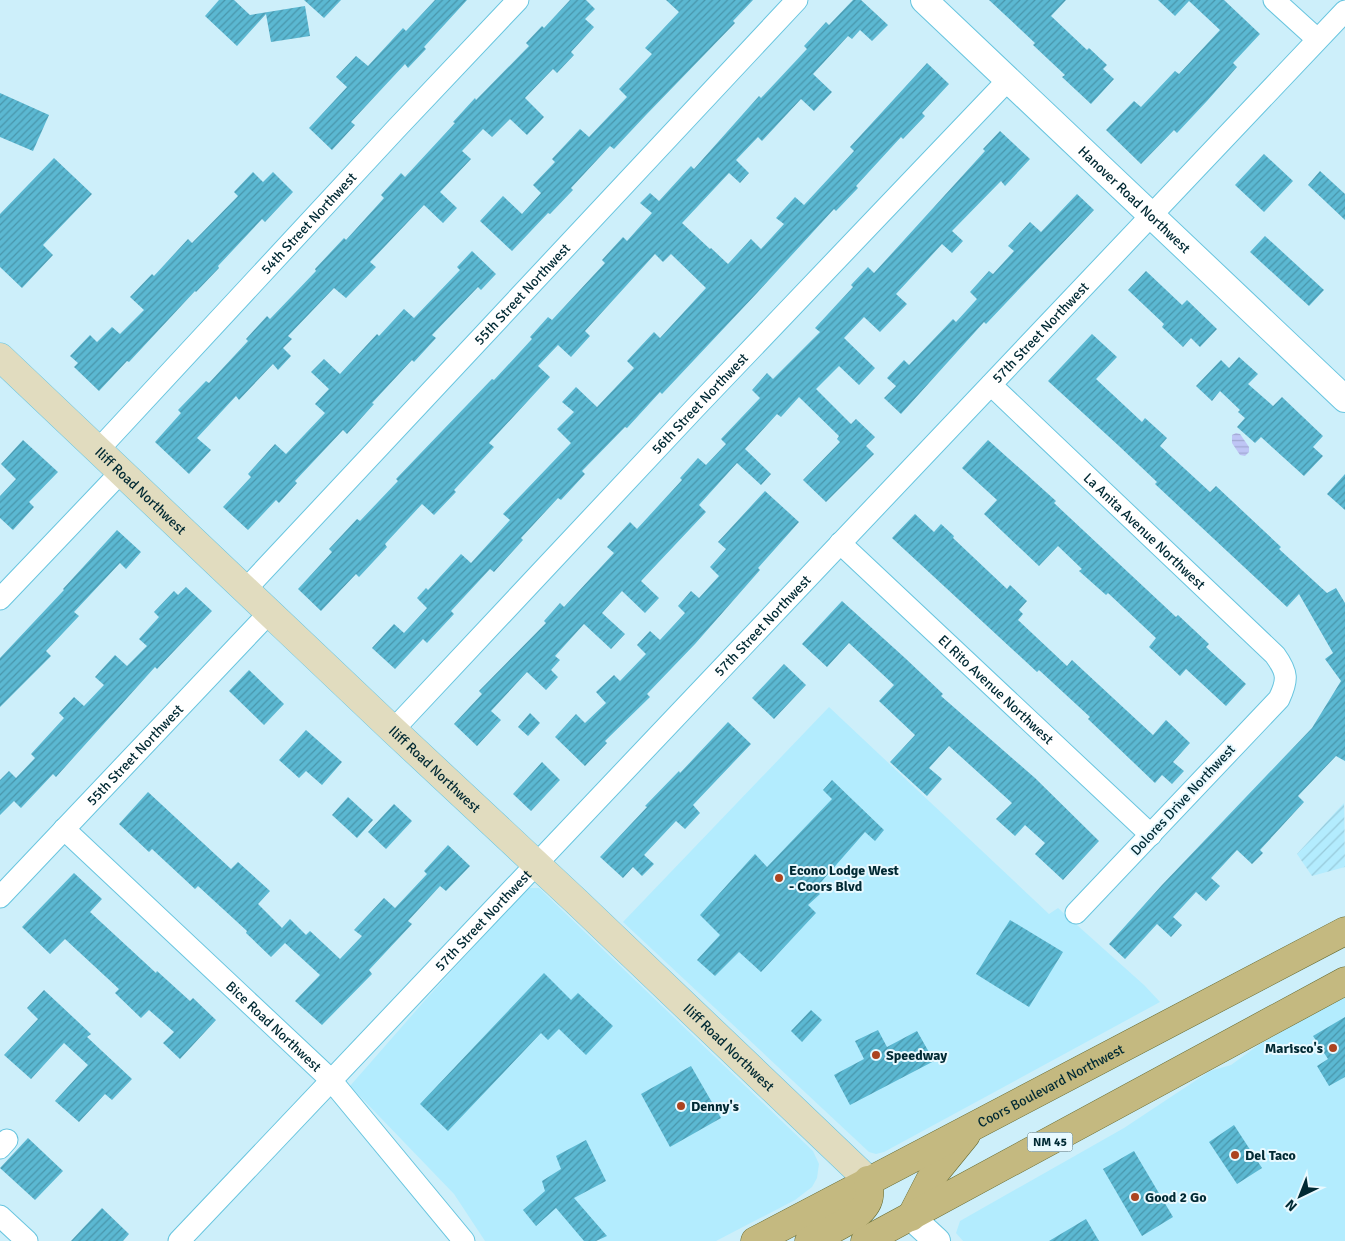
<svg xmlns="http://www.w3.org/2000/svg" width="1345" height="1241" font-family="Signika,sans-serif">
<defs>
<pattern id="industrial-furrows" width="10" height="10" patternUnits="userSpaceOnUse" patternTransform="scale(1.25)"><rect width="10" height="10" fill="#b3ecfe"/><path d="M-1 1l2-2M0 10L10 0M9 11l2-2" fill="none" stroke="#98cada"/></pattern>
<pattern id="water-rules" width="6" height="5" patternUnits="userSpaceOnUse" patternTransform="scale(1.25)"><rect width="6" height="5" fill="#bec5f5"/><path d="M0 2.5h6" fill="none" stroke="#a2a9d2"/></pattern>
<pattern id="building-hatch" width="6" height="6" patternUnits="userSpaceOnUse" patternTransform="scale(1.25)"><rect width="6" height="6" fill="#5bb8d2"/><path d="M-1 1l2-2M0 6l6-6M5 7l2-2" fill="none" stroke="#4996ab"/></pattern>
</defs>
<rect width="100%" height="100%" fill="#cdeffa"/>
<!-- built -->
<g fill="#b3ecfe">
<path d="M829,707L1049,914L1058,908L1144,985L1160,1002L884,1152L876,1154L869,1152L623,922Z"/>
<path d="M528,888H539L813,1151L819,1164L817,1178L812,1187L795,1200L716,1241H485L454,1194L350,1086L427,998Z"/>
<path d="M1345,995V1241H963L956,1233L960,1221L1124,1128L1210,1071L1231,1065L1260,1044Z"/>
</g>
<!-- industrial -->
<path fill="url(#industrial-furrows)" d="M1344,803L1345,867L1312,876L1297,854Z"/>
<!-- water -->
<path fill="url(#water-rules)" d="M1236,433L1240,434L1249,447V452L1245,456L1240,455L1232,443V435Z"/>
<!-- building -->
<g fill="url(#building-hatch)">
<path d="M219,0H234L250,15L305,6L310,36L271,42L266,14L237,46L205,16Z"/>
<path d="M304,0H341L324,18Z"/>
<path d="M435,0H467L424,47L426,49L408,68L405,64L351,122L355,125L332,150L309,128L347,87L336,77L356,56L368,66L403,28L406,31Z"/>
<path d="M570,0H586L595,9L585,19L594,27L571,52L574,55L557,73L553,69L525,98L544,117L527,135L510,119L492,137L483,129L462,151L471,159L440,192L457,208L443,223L424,205L370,262L376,267L346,298L334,288L288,336L292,339L283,348L291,356L278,370L273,364L239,400L236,396L197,438L211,450L189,474L155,442L181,413L178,410L206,381L209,383L248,341L246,339L267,316L270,319L316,271L315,269L344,238L346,240L384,198L381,195L401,173L405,177L455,123L453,122L475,98L476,100L529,46L526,43L542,26L544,28Z"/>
<path d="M666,0H753L733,21L735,23L646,115L614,149L610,146L571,188L573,190L550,214L548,213L512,251L480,221L503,196L522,214L541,193L533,185L555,162L552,159L580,129L589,137L627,97L619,89L652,54L645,48L679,12Z"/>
<path d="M853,0H861L888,25L872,41L860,30L852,39L848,36L813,74L832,92L814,111L801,99L762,141L758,137L736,160L749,173L740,183L729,173L682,223L710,249L711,248L728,264L751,239L761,249L784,224L776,218L795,197L804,205L854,151L850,147L927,63L949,84L922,113L925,116L903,139L901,137L856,186L858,188L836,211L834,209L757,293L662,394L660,392L627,428L625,427L582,471L585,474L561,500L558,498L521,538L523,540L494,572L490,569L451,611L454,614L427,643L423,639L395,669L372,648L394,624L404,633L427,608L417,598L426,588L428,590L461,554L471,563L510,520L503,514L571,443L557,429L574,412L562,402L576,387L597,407L634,368L627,361L654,332L660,338L706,288L671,254L663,262L655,254L585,331L590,336L571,357L558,345L538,366L550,377L489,443L494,447L454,490L456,492L434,515L422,504L385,544L387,547L359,577L356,574L321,611L298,589L332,552L329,549L357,519L360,521L398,481L396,479L418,456L492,379L494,380L532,339L530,337L548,317L552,320L605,263L602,260L623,237L627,241L652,213L640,203L650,193L659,201L691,166L694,169L759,96L761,98L807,49L804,46L826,22L829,25Z"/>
<path d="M989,0H1066L1051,16L1087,50L1089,48L1107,65L1103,69L1114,79L1091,104L1062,77L1065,75L1033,45L1035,43Z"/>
<path d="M1158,0H1224L1260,34L1233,63L1237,67L1207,101L1177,133L1174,130L1141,164L1106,130L1134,101L1141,107L1175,71L1179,74L1220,30L1189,1L1175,16Z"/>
<path d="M0,93L49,115L33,151L0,137Z"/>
<path d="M1000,131L1030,159L1005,186L1001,181L952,231L963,241L952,253L942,244L896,294L907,304L880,332L864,317L844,338L875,368L859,385L839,366L816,389L851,424L856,419L875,437L866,446L874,454L826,502L803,480L840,442L837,439L839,436L799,397L781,417L777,414L745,449L771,474L761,485L737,463L699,505L706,512L641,581L659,598L645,613L622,591L602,613L625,634L611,649L584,624L555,656L560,660L551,670L558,677L546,690L527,672L491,711L501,720L477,746L454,724L482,694L479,691L546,623L544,621L560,603L564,607L614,553L607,547L630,522L637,529L682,480L680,478L698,458L706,465L726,444L721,439L760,398L752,390L767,373L773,379L820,332L815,328L853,287L851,285L868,267L874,273L985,151L983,149Z"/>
<path d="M1264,154L1293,181L1264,212L1235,185Z"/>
<path d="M54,158L92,194L43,245L53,255L22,288L0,267V214Z"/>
<path d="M1320,171L1345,194V220L1308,185Z"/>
<path d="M253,172L263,182L273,172L293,192L265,222L262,219L218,266L219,268L196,292L195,291L129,362L127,361L99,391L74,367L78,363L70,356L90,335L97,342L112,327L120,334L144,310L130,297L152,274L154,276L188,239L192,243L238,196L234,192Z"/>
<path d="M1077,194L1094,210L986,324L984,322L901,414L884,398L896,386L887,378L904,360L909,365L953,319L956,322L977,299L970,292L989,271L993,274L1014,251L1008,246L1030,222L1041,232Z"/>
<path d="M1265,236L1324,290L1309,306L1250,252Z"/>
<path d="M472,251L496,274L481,290L478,287L432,335L436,338L414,362L412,360L372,403L374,404L347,434L343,430L295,481L297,483L279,503L276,500L248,530L223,507L251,477L248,474L275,444L286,454L325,413L315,404L329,389L311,372L324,359L340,374L377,334L379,336L404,309L414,318L460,270L457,267Z"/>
<path d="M1146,271L1182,305L1187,300L1217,329L1200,347L1191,338L1183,347L1162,327L1164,324L1128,290Z"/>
<path d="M1092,334L1117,357L1096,379L1142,422L1145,418L1167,438L1160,446L1210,492L1216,486L1281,547L1279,549L1327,593L1336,588L1345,603V761L1336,756L1298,796L1304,802L1260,850L1263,853L1252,864L1237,850L1211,878L1220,886L1206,901L1196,892L1173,917L1182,925L1171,937L1157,924L1125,959L1109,944L1162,885L1312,728L1341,681L1325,659L1333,653L1299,594L1287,607L1155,484L1157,482L1119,446L1048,381Z"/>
<path d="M1239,357L1258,374L1248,384L1273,406L1282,397L1323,436L1313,447L1323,456L1304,476L1261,437L1255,443L1237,427L1245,418L1238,412L1240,410L1220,391L1212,401L1196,386L1221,360L1229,368Z"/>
<path d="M23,440L58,472L29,502L34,507L13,530L0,518V496L16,479L1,464Z"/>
<path d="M988,440L1056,501L1054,503L1176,617L1178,615L1209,644L1206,647L1246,684L1226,706L1186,669L1180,676L1149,647L1156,638L1108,593L1106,595L1079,571L1082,569L1058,546L1039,566L984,514L997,500L962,468Z"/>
<path d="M1345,474V510L1327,494Z"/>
<path d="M765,491L799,522L758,568L760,570L695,644L647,694L650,697L605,741L607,743L585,766L555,737L576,714L585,723L606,703L596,692L614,675L620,681L646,654L637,645L650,631L660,640L685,613L678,606L691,591L699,598L719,576L710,567L726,549L718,542Z"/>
<path d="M915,514L934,532L941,524L954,536L953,538L1007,589L1010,585L1027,601L1019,610L1023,614L1018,620L1067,666L1072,660L1153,735L1166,720L1190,743L1173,762L1184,771L1172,784L1162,775L1155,783L1088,719L1090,717L1039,670L1037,672L892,538Z"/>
<path d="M117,530L141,552L126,569L120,563L74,612L79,616L46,651L51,656L0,707V658L64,590L63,589Z"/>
<path d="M186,587L212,611L157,669L155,667L56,777L53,774L21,808L14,801L0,815V780L9,771L16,778L35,758L31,754L64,718L59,713L74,697L84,706L104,685L95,677L115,655L127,666L147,646L139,639L159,617L154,612L174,591L178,595Z"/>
<path d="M842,601L905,658L943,694L941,696L1035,778L1099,841L1063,880L1035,854L1045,843L1025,825L1015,836L996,819L1012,803L949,746L929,768L942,779L927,796L890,762L915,735L879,701L894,685L849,643L827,667L802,644Z"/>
<path d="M784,664L806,685L774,719L752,698Z"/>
<path d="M249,670L284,704L264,725L229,691Z"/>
<path d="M530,713L540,723L528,736L518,727Z"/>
<path d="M728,722L751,744L693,805L700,813L685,829L676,821L644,855L654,864L642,876L633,867L623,878L600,857L647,807L645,806L679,771L680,773Z"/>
<path d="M306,730L342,762L322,785L306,771L299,778L279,760Z"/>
<path d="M542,762L560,780L531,811L513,794Z"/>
<path d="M832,780L884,830L875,841L865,832L815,889L820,894L808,905L816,913L761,972L739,952L715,976L697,960L720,935L700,915L755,854L767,867L832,799L823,790Z"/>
<path d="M148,792L231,869L238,862L270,891L258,904L282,928L290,919L306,935L310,931L340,959L362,936L354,930L384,898L395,908L427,874L424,871L448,845L470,866L446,891L440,886L408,921L412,924L369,970L372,974L322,1025L295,1001L320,975L285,943L271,957L246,933L247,931L198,886L195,889L152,849L149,852L119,824Z"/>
<path d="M348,797L373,820L357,838L332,815Z"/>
<path d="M394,804L412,821L386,849L368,832Z"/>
<path d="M74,873L102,899L90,912L156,973L157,971L190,1001L193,998L216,1020L180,1059L163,1043L174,1032L149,1010L141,1018L115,993L119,989L65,939L50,954L22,927Z"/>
<path d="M1010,920L1063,952L1029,1007L976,974Z"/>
<path d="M544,973L571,1000L578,993L613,1026L586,1055L559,1029L548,1040L541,1033L448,1131L420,1104Z"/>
<path d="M44,990L91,1034L87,1037L132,1079L112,1100L105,1094L79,1122L55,1101L88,1065L64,1043L31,1079L4,1055L38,1019L27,1008Z"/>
<path d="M811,1010L822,1020L802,1042L791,1031Z"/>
<path d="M1345,1017V1077L1329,1086L1317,1066L1328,1059L1313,1036Z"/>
<path d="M878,1030L887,1047L917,1031L934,1061L850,1105L834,1075L864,1059L855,1041Z"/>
<path d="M691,1066L721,1118L670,1147L641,1094Z"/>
<path d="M1234,1125L1262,1168L1237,1184L1209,1142Z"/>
<path d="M28,1138L63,1171L35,1200L0,1168Z"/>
<path d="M586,1140L606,1181L574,1198L607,1236L596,1241H584L556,1208L536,1226L523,1210L545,1191L542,1181L561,1169L556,1156Z"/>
<path d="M1134,1151L1173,1217L1142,1236L1103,1169Z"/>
<path d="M102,1208L129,1234L123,1241H71Z"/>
<path d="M1086,1219L1099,1241H1049Z"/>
</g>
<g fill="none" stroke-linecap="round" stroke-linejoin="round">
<defs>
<g id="minor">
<path d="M1274,0L1317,39"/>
<path id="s1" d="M991,385L1275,655C1288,673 1288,680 1279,699L1076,913"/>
<path id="s2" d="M99,449L395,130L518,0"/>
<path id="s3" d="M840,543L1151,835"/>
<path id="s4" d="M246,589L797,0"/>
<path d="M0,599L122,471"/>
<path id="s5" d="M393,730L695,408L1008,80"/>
<path id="s6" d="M64,829L330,1079L464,1241"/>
<path id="s7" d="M0,897L269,613"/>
<path d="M0,1148L7,1140"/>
<path d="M0,1216L27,1241"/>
<path id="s8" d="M179,1241L1345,11"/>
</g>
<g id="tertiary">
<path id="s9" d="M924,0L1345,399"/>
<path d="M911,1217L937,1241"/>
</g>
<g id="secondary">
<path id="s10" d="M0,357L393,730L578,903L868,1180"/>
</g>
<g id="primary">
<path d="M911,1217L931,1178L966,1135"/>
<path id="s11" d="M755,1241L1345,931"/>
<path d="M809,1241C826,1232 866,1217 869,1197C870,1192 869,1185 868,1180"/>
<path d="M865,1241L1345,981"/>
</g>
</defs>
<!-- minor casing -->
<use href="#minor" stroke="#68c5df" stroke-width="23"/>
<!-- tertiary casing -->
<use href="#tertiary" stroke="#68c5df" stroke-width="28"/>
<!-- secondary casing -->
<use href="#secondary" stroke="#68c5df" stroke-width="29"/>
<!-- primary casing -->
<use href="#primary" stroke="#65692e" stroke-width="29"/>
<!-- minor -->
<use href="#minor" stroke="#fff" stroke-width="21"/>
<!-- tertiary -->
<use href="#tertiary" stroke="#fff" stroke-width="26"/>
<!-- secondary -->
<use href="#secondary" stroke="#e1dcbf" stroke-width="28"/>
<!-- primary -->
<use href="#primary" stroke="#c4b980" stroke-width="28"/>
</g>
<!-- markers -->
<g fill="#ac4420" stroke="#e8f9ff" stroke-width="2">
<circle cx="779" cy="878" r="5"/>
<circle cx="1333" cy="1048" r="5"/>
<circle cx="876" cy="1055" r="5"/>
<circle cx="681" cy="1106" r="5"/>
<circle cx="1235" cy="1155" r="5"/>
<circle cx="1135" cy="1197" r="5"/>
</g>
<g text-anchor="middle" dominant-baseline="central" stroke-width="4" stroke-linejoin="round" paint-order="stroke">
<!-- shield labels -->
<rect fill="#e8f9ff" stroke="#466770" stroke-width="1" x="1027.5" y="1132.5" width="45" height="19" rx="4"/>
<g font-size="12" font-weight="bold" fill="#002933">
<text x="1050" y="1142">NM 45</text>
</g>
<!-- street labels -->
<g font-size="14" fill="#002933" stroke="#e8f9ff">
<text stroke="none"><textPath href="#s9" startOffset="290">Hanover Road Northwest</textPath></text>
<text stroke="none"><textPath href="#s2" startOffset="308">54th Street Northwest</textPath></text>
<text stroke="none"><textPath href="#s4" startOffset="404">55th Street Northwest</textPath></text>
<text stroke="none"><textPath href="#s8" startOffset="1252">57th Street Northwest</textPath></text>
<text stroke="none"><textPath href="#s5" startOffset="448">56th Street Northwest</textPath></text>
<text stroke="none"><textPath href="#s10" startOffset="194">Iliff Road Northwest</textPath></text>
<text stroke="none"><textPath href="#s1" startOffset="212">La Anita Avenue Northwest</textPath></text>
<text stroke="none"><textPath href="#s8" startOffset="848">57th Street Northwest</textPath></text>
<text stroke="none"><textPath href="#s3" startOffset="214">El Rito Avenue Northwest</textPath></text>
<text stroke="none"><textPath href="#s7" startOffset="196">55th Street Northwest</textPath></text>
<text stroke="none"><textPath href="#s10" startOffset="599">Iliff Road Northwest</textPath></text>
<text transform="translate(1183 800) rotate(-47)">Dolores Drive Northwest</text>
<text stroke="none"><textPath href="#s8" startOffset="442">57th Street Northwest</textPath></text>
<text stroke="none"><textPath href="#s6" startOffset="288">Bice Road Northwest</textPath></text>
<text stroke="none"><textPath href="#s10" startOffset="1004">Iliff Road Northwest</textPath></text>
<text stroke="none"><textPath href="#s11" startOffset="334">Coors Boulevard Northwest</textPath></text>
</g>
<!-- poi labels -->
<g font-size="14" font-weight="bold" fill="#002933" stroke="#e8f9ff" text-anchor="start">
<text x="789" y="870">Econo Lodge West<tspan x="789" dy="16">- Coors Blvd</tspan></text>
<text x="1323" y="1048" text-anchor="end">Marisco's</text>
<text x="886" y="1055">Speedway</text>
<text x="691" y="1106">Denny's</text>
<text x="1245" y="1155">Del Taco</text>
<text x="1145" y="1197">Good 2 Go</text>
</g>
</g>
<!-- north arrow -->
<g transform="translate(1300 1196) rotate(223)" stroke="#e8f9ff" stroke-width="4" paint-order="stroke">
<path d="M0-4L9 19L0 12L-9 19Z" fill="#002933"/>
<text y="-8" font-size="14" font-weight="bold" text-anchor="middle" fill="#002933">N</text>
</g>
</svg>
